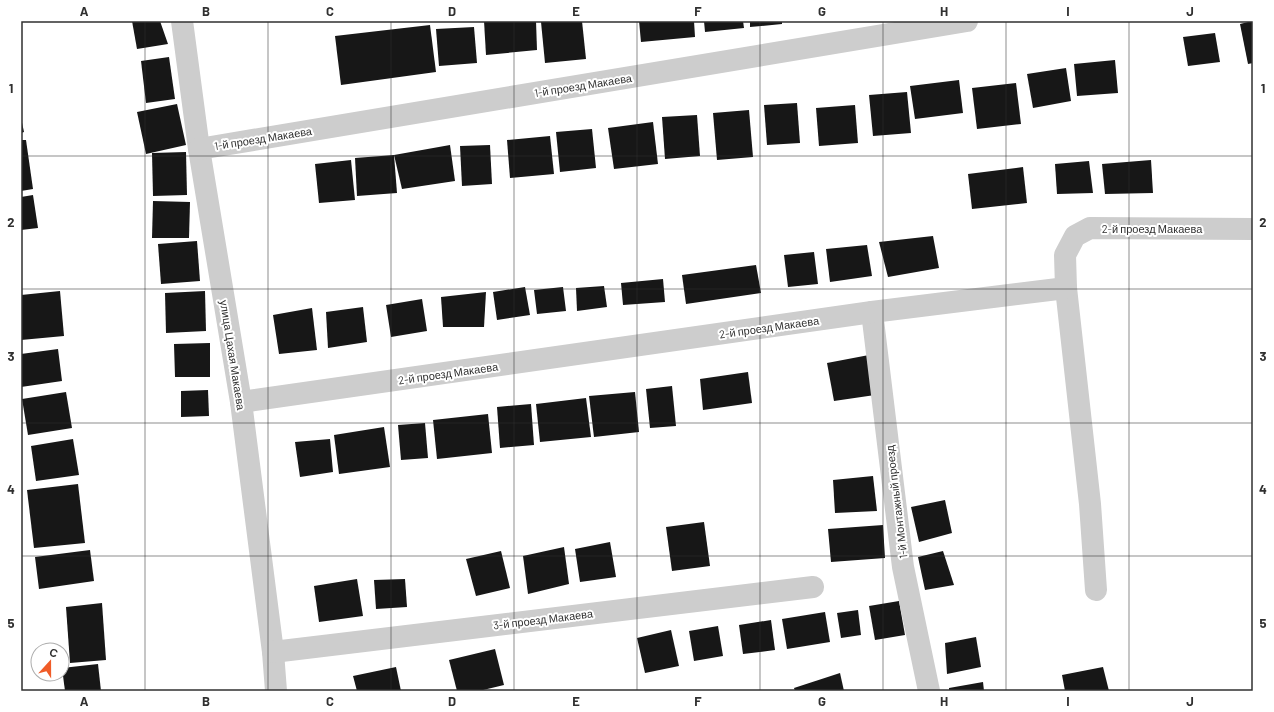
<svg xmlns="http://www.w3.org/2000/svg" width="1274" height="712" font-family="Barlow,sans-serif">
<rect width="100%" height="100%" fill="#fff"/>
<!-- building -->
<g fill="#171717">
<path d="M132,21H160L168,44L137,49Z"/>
<path d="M484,21H536L537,50L486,55Z"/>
<path d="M557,21H582L586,59L545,63L541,22Z"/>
<path d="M639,21H694L695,37L641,42Z"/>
<path d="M704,21H743L744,28L705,32Z"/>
<path d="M750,21H782V24L750,27Z"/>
<path d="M1252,21L1253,63L1248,64L1240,24Z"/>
<path d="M430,25L436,72L341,85L335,36Z"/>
<path d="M474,27L477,63L439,66L436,29Z"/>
<path d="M1215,33L1220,62L1188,66L1183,37Z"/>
<path d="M169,57L175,99L146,103L141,61Z"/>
<path d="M1115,60L1118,93L1077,96L1074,64Z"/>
<path d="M1066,68L1071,101L1033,108L1027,74Z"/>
<path d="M959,80L963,113L915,119L910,86Z"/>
<path d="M1016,83L1021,124L977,129L972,88Z"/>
<path d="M907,92L911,133L873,136L869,95Z"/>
<path d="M797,103L800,143L767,145L764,105Z"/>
<path d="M177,104L186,145L146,154L137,112Z"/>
<path d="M855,105L858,143L819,146L816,108Z"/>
<path d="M749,110L753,157L717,160L713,113Z"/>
<path d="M697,115L700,156L665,159L662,117Z"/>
<path d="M21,118L24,132L21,133Z"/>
<path d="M653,122L658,164L614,169L608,128Z"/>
<path d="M592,129L596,168L560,172L556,132Z"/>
<path d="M550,136L554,174L510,178L507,140Z"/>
<path d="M21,140H26L33,189L21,191Z"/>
<path d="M450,145L455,181L402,189L394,155Z"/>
<path d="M490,145L492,184L462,186L460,146Z"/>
<path d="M186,152L187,195L153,196L152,153Z"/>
<path d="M394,155L397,193L357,196L355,158Z"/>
<path d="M351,160L355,200L319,203L315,164Z"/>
<path d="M1151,160L1153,193L1105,194L1102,164Z"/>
<path d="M1089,161L1093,193L1057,194L1055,164Z"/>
<path d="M1023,167L1027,203L972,209L968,174Z"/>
<path d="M33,195L38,228L21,230V197Z"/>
<path d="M153,201L190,202L189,238H152Z"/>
<path d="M933,236L939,268L888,277L879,242Z"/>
<path d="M197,241L200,281L161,284L158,244Z"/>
<path d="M867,245L872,276L830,282L826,249Z"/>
<path d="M814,252L818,284L788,287L784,255Z"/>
<path d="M756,265L761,293L686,304L682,275Z"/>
<path d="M663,279L665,302L623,305L621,283Z"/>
<path d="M604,286L607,307L577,311L576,288Z"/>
<path d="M525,287L530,315L497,320L493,292Z"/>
<path d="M563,287L566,311L537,314L534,290Z"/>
<path d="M60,291L64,336L21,340V295Z"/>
<path d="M205,291L206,331L166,333L165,293Z"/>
<path d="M486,292L484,327H443L441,297Z"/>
<path d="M422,299L427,331L391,337L386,305Z"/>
<path d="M363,307L367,342L328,348L326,312Z"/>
<path d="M312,308L317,350L279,354L273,315Z"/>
<path d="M210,343V377H175L174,344Z"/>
<path d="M58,349L62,381L21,387V354Z"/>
<path d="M869,355L875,395L834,401L827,363Z"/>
<path d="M748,372L752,403L703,410L700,379Z"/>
<path d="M672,386L676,426L650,428L646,389Z"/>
<path d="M208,390L209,416L181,417V391Z"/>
<path d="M66,392L72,428L28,435L22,399Z"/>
<path d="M635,392L639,432L594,437L589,396Z"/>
<path d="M586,398L591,437L540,442L536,404Z"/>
<path d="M531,404L534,445L500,448L497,407Z"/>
<path d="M488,414L492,453L437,459L433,420Z"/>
<path d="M425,423L428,458L401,460L398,425Z"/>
<path d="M384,427L390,467L339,474L334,435Z"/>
<path d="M73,439L79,475L36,481L31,446Z"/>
<path d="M330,439L333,472L300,477L295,442Z"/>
<path d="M873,476L877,511L835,513L833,480Z"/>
<path d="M78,484L85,543L34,548L27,490Z"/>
<path d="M945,500L952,533L919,542L911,507Z"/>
<path d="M704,522L710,566L672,571L666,527Z"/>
<path d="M883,525L885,558L831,562L828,529Z"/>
<path d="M610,542L616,577L580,582L575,549Z"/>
<path d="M564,547L569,584L528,594L523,556Z"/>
<path d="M90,550L94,581L39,589L35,557Z"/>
<path d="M501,551L510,588L476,596L466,559Z"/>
<path d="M943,551L954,585L925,590L918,557Z"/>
<path d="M357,579L363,616L319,622L314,586Z"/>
<path d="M405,579L407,607L376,609L374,580Z"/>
<path d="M899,601L905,635L875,640L869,606Z"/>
<path d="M102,603L106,660L70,663L66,607Z"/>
<path d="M858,610L861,635L841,638L837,613Z"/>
<path d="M825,612L830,642L787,649L782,619Z"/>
<path d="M771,620L775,650L743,654L739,625Z"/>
<path d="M718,626L723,656L694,661L689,631Z"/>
<path d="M671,630L679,666L645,673L637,638Z"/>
<path d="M976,637L981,667L947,674L945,643Z"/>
<path d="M495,649L504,685L479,691H457L449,660Z"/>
<path d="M98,664L101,691H65L62,668Z"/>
<path d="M396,667L401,691H357L353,676Z"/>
<path d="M1103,667L1109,691H1065L1062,675Z"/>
<path d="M840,673L844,691H795L794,688Z"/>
<path d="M983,682L984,691H949V688Z"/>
</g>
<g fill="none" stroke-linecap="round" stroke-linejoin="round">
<!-- minor -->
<g stroke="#cdcdcd" stroke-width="22">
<path d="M182,21L199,149L241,402L273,652L276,691"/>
<path d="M199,149L967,21"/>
<path d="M1066,288L1090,504L1096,590"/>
<path d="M872,312L903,567L929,691"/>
<path d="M241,402L872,312L1066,288L1065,255L1075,236L1090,228L1253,229"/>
<path d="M273,652L813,587"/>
</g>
</g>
<!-- grid -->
<path fill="none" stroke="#303030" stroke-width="1" stroke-opacity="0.55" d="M145,21V691M268,21V691M391,21V691M514,21V691M637,21V691M760,21V691M883,21V691M1006,21V691M1129,21V691M21,156H1253M21,289H1253M21,423H1253M21,556H1253"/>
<g text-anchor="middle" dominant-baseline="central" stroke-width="4" stroke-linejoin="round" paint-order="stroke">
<!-- street labels -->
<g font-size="11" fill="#303030" stroke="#fff">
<text transform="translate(583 85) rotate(-9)">1-й проезд Макаева</text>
<text transform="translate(263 138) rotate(-9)">1-й проезд Макаева</text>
<text x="1152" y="228">2-й проезд Макаева</text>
<text transform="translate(769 327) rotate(-8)">2-й проезд Макаева</text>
<text transform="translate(233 355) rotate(81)">улица Цахая Макаева</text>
<text transform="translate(448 373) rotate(-8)">2-й проезд Макаева</text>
<text transform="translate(896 502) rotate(-97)">1-й Монтажный проезд</text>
<text transform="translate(543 619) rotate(-7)">3-й проезд Макаева</text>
</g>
</g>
<!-- border -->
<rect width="1274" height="712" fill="none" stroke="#ffffff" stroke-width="44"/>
<!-- north arrow -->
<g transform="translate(50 662) rotate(21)"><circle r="19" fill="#ffffff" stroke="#acacac"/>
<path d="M0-3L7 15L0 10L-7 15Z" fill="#f05c28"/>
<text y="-6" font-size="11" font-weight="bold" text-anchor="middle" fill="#303030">С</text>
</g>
<rect x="22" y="22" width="1230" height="668" fill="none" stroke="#303030" stroke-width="1.5"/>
<g font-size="13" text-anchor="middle" font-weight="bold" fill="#303030">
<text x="84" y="16">A</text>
<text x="206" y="16">B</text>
<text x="330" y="16">C</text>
<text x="452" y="16">D</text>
<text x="576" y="16">E</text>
<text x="698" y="16">F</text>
<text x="822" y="16">G</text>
<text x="944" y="16">H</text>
<text x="1068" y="16">I</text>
<text x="1190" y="16">J</text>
<text x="11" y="93">1</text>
<text x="1263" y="93">1</text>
<text x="11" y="227">2</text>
<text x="1263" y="227">2</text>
<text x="11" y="361">3</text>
<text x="1263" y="361">3</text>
<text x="11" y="494">4</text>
<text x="1263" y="494">4</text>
<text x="11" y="628">5</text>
<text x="1263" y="628">5</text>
<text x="84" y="706">A</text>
<text x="206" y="706">B</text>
<text x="330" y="706">C</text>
<text x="452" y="706">D</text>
<text x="576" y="706">E</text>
<text x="698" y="706">F</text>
<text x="822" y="706">G</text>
<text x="944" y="706">H</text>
<text x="1068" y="706">I</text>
<text x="1190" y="706">J</text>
</g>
</svg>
